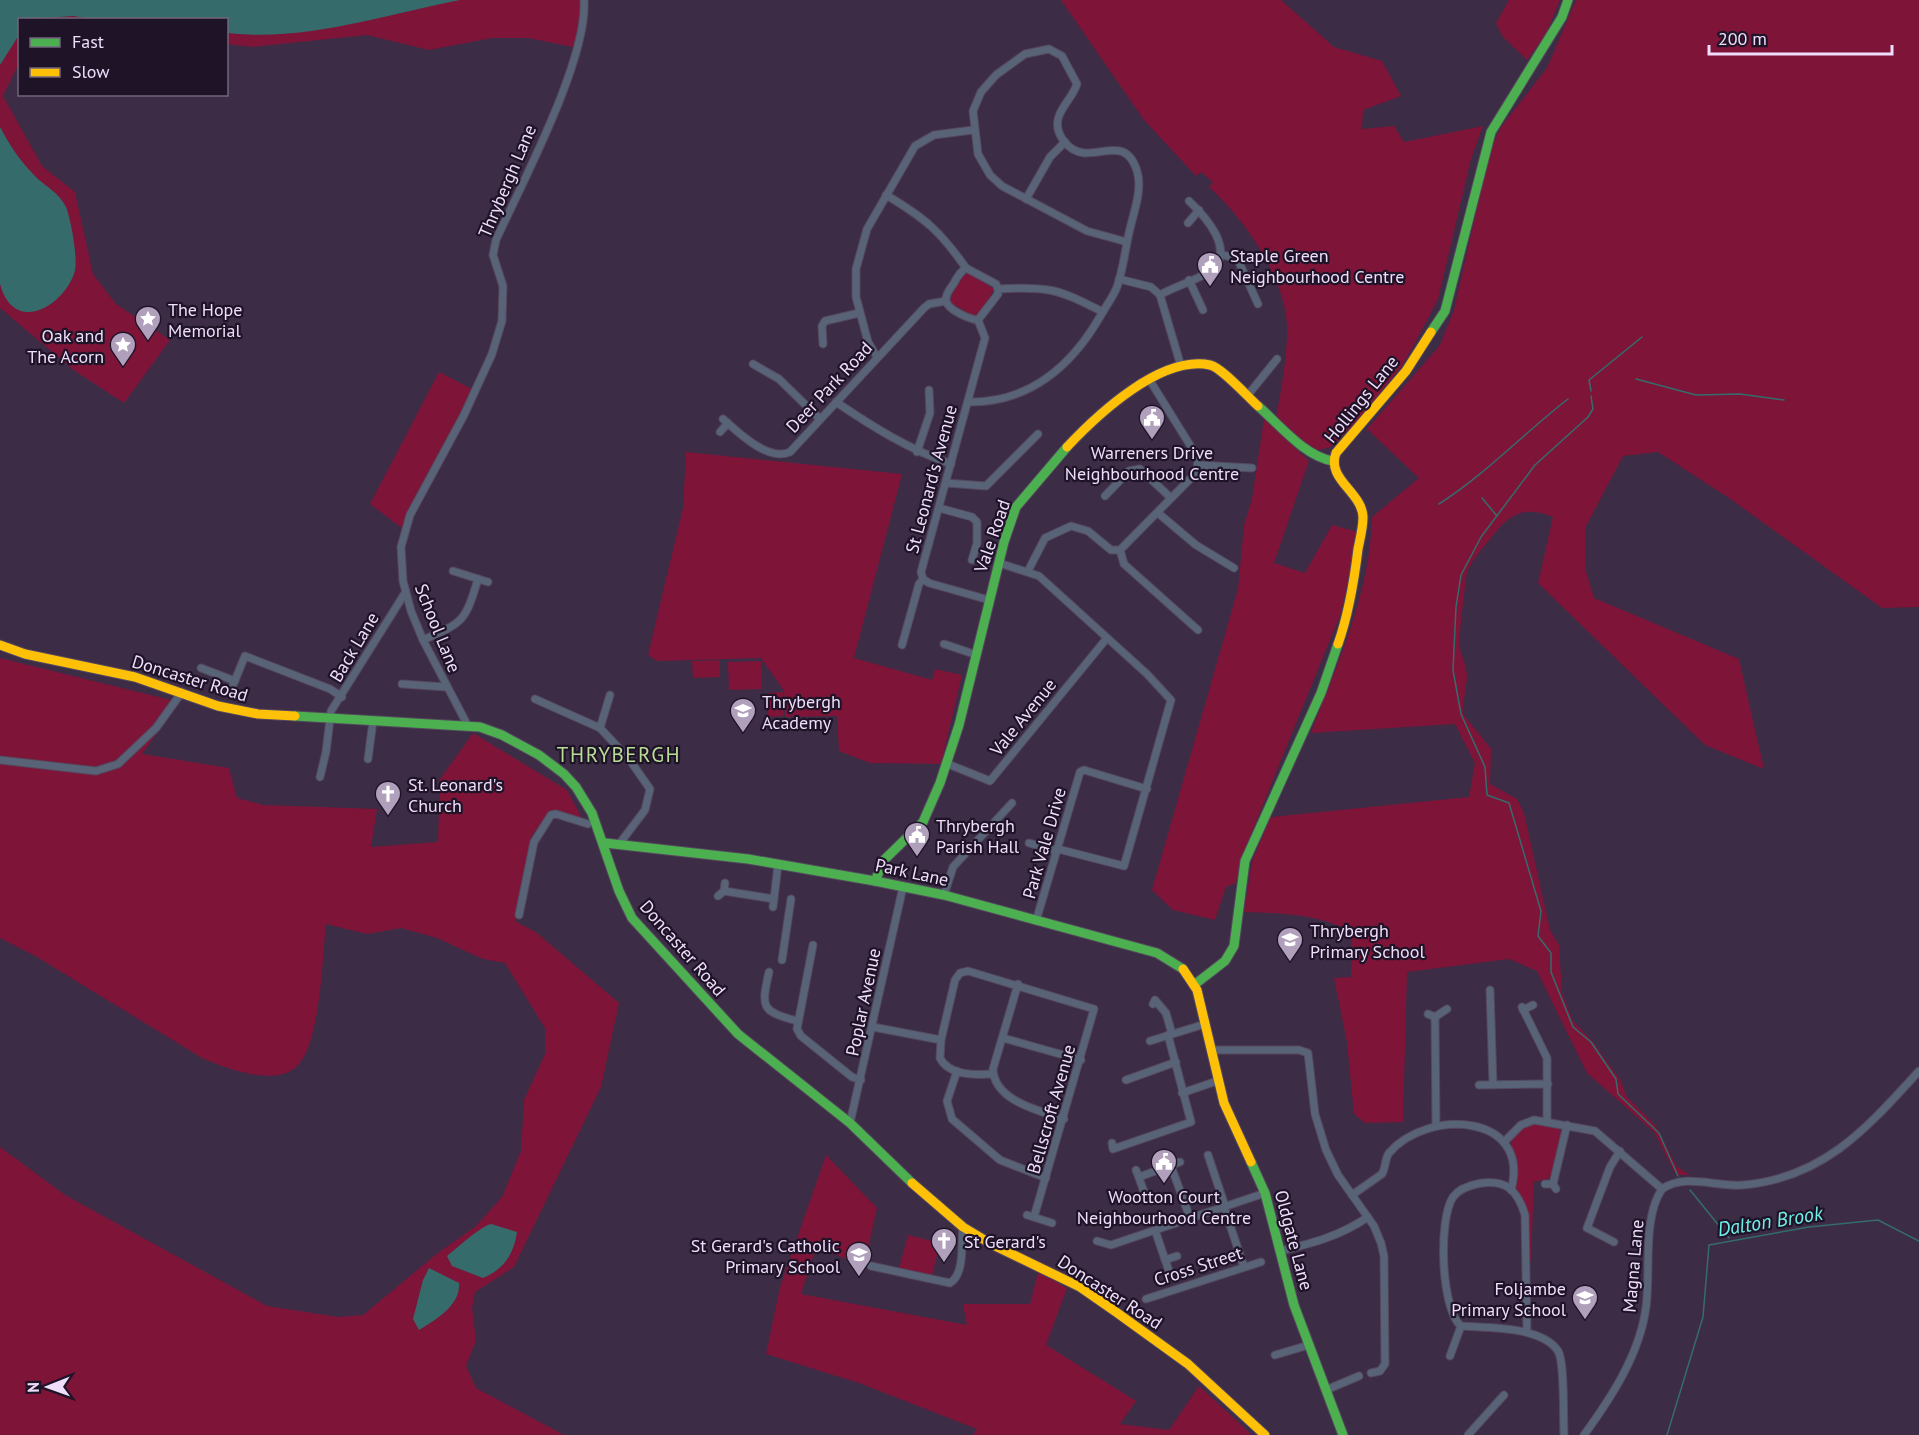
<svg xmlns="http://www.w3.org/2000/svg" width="1919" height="1435" font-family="'PT Sans',sans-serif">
<rect width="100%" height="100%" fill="#3c2c46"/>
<!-- green -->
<g fill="#7e1538">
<path d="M0,0H580C582,16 578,31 573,47L528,38H492L429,50L367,35L252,47L227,44L226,20H20L19,63L3,96L42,166L75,192L93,274L116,304L170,340L124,403L75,371L0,308Z"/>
<path d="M1061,0H1281L1334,47L1382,61L1401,96L1363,110L1362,129L1394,126L1404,142L1483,126L1471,159L1438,299L1416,341L1402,366L1357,421L1331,447L1315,451L1276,418C1281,392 1290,341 1286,316C1280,271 1242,216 1209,187L1213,182L1201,172L1196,176L1144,120Z"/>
<path d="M1509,0H1560L1546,34L1527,60L1503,37L1496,23Z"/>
<path d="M1576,0H1919V607L1882,608L1729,498L1658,452L1623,456L1585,528V568L1594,598L1739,659L1764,769L1705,745L1538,583L1553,517C1527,506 1511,512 1494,534C1485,546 1473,558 1467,572C1466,575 1459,641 1459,645C1461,656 1467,666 1467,677C1466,689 1463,701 1463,714L1491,749L1490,784L1517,799L1524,813L1550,930L1559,945L1562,993L1573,1021L1593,1042L1621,1081L1626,1096L1655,1125L1677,1167L1690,1175H1676L1654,1132L1587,1073L1537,971L1509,959L1407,972L1403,1122L1365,1123L1354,1114L1347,1042L1334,978L1351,977L1352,934C1327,914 1276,913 1244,912L1252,861L1271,817L1469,797L1475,763L1455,724L1311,733C1338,662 1370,594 1372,517L1419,478L1367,429L1440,345L1454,310L1490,151L1501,127L1547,68Z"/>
<path d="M968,273L994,289L980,315L976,317L951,303L950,299L963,275Z"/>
<path d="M439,372L472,389L403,529L370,504Z"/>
<path d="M1264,419L1309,461L1274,563L1305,573L1332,525L1358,532L1341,613L1240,861L1236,883L1226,887L1215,920L1173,910L1152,890L1238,589L1244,525L1252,499Z"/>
<path d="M686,452L902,474L854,658L932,680L935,669L962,675L941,764L870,763L839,751L837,716L785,717L784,691L761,658L657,661L648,655L683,508Z"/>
<path d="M0,658L179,702L142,754L229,768L237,798L263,805L377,809L371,847L438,842L440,779L473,733L567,790L582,818L551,810L532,835L515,921L537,933L619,1003L601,1087L514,1267L475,1292L472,1308L476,1340L466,1366L476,1388L564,1435H0V1147L65,1195L267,1306L338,1317L363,1315L439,1252L475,1227L502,1197L521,1151L524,1100L545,1054V1028L505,963L483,959L437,938L401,928L367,934L326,924C322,960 321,1037 299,1064C279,1089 225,1068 202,1058L37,957L0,938Z"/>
<path d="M720,660V677L693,678L692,661Z"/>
<path d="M761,661L762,689L729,690L728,662Z"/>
<path d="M783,692L784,716L768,717V693Z"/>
<path d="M1538,1122L1558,1126L1562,1135L1551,1178L1534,1182L1531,1261H1529L1527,1209L1515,1186L1518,1164L1511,1143V1138L1521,1128Z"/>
<path d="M826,1155L877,1208L864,1266L816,1247L801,1294L967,1325L963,1304H1030L1038,1272L1067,1288L1046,1345L1136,1401L1120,1424L1169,1430L1199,1386L1252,1435H973L977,1429L859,1383L766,1354L780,1287Z"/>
<path d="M908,1235L940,1243L932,1276L899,1268Z"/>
</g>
<!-- water -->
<g fill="#356c6b">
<path d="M0,0H460C383,15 305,42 227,33L226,20H99L73,16L20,20L19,35L0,65Z"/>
<path d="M0,127C9,144 20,161 34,175C45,187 58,191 66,207C71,220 79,261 74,274C60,310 13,333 0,284Z"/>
<path d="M491,1224L517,1232C514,1254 504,1269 483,1278L452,1266L447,1256C458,1247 480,1227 491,1224Z"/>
<path d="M429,1268L459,1283C461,1305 435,1320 419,1330L413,1319L423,1280Z"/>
</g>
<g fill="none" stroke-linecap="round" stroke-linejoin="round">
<!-- stream -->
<g stroke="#356c6b" stroke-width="1.5">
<path d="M1636,379L1696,395L1740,394L1784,400"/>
<path d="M1591,391L1589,380L1642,337"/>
<path d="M1591,396L1593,409L1588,417L1535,465L1481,537L1461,575L1456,607L1453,670L1461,714L1485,767L1487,795L1509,803L1541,911L1538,936L1551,953V972L1573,1027L1591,1042L1616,1079L1618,1094L1659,1133L1678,1176"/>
<path d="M1482,498L1497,516"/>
<path d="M1439,504C1486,474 1524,433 1568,399"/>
<path d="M1690,1190L1729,1238"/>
<path d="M1667,1435L1703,1317L1709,1245L1809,1227L1878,1220L1919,1241"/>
</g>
<defs>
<g id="street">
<path d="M886,195C925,218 940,231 966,268"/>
<path d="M1026,199L1050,157L1065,142"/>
<path d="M1188,223L1199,210"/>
<path d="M1221,254L1238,260L1258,304"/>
<path d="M966,268C960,272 957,277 954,283C951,288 945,294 946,301C948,310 969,319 978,320L998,294V289C1049,286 1058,289 1103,312"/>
<path d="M966,268L996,284L998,289"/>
<path d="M1119,279L1151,287L1160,295L1180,363"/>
<path d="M1189,280L1203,310"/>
<path d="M1160,295C1175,286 1196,281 1210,271C1237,251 1205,216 1189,201"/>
<path d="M823,344L822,326L825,321L859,313"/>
<path d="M877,357L868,342L856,297V269L867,229L915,146L934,135L973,130"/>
<path d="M753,364L779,379L820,419"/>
<path d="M1247,396L1277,359"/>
<path d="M836,402C873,427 908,449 951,464"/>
<path d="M968,402C1029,403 1072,366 1101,315C1106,306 1113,297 1117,287C1123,270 1125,251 1129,233C1133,214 1143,190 1137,171C1127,139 1106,154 1084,153C1067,151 1053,132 1059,116C1063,105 1073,96 1077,84L1062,56L1049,49L1025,54L996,75L981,92L973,111L978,154L990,175L1002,186L1087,231L1127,242"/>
<path d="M723,419C738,432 768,462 790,452L924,308L929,304L946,301"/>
<path d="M720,432L728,423"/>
<path d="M917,452L930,413L929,390"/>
<path d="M1199,465L1252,468"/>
<path d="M946,483L986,486L1038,434"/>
<path d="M1105,496L1129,471L1140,469L1171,498"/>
<path d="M939,508L972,517L977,522V543L972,560"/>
<path d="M1158,513L1196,545L1234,568"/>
<path d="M1120,550L1124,564L1198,630"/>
<path d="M999,563L1039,576L1147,674L1171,700L1124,866L1058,849"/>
<path d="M453,571L488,582"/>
<path d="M1028,571L1045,538L1071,526L1088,531L1111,550H1120L1197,472L1198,458L1149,379"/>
<path d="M923,579L929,583L989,600"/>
<path d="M423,640C464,622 465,622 478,579"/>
<path d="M944,644L974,654"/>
<path d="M902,645L919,584L923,579L921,572L985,338L978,320"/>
<path d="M201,668L235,681"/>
<path d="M402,684L446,687"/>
<path d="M233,685L245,656L330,689L342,697"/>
<path d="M610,695L600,728L629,759L650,789L645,810L620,843"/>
<path d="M535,699L600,728"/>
<path d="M468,726L423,640L411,611L403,581L401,547L410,515L464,415L492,354L502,321L503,286L493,255L496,240C522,183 588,59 584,0"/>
<path d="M368,759L373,721"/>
<path d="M0,760L96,771L118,764L156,728L182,692"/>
<path d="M948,764L990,781L1107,638"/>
<path d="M320,777L326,752L331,711L405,593"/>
<path d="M1029,843L1057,851"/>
<path d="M724,891L774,899"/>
<path d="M944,895L953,867L1012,803"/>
<path d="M718,896L724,891L725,883"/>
<path d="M773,907L778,865"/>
<path d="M519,915L534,842L551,815L556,814L588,824"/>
<path d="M1036,921L1080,772L1084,770L1147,789"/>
<path d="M813,945L797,1029L801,1036L852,1077L861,1080"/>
<path d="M782,960L791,899"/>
<path d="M769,972C761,1008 761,1011 797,1021"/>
<path d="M1018,984L993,1069C994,1101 1040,1111 1064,1119"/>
<path d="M1490,990L1493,1084"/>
<path d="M1153,1004L1155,1000L1166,1013L1172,1034"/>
<path d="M1522,1007L1547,1058V1121"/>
<path d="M1523,1010L1533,1005"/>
<path d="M1428,1014L1435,1017L1447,1009"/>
<path d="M1435,1017L1436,1126"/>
<path d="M873,1027L941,1040"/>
<path d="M1003,1038L1081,1060"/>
<path d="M1150,1041L1205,1024"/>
<path d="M1211,1050H1299L1308,1053L1315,1114L1326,1150L1338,1175L1374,1226L1381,1243L1384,1256L1385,1364L1380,1371L1371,1373"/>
<path d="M957,1071L947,1101L952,1119L1000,1160L1046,1178"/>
<path d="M993,1074C976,1075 949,1076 940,1058L941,1040L955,980L960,973L968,971L1094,1009L1034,1217"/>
<path d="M1126,1080L1176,1062"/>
<path d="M1479,1085L1548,1084"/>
<path d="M1182,1093L1217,1081"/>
<path d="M850,1123L903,887"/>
<path d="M1504,1142L1521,1125L1534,1120L1595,1131L1662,1189"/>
<path d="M1112,1143L1113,1149L1191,1122L1168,1035"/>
<path d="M1208,1155L1225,1206"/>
<path d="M1171,1166L1190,1218"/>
<path d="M1136,1170L1146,1197"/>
<path d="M1139,1177L1180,1162"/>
<path d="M1545,1184H1553L1556,1189"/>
<path d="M1553,1184L1567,1125"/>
<path d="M1352,1195L1382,1174C1386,1167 1385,1158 1389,1153C1427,1108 1532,1113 1511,1190"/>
<path d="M1224,1207L1244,1267"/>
<path d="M1027,1215L1052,1223"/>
<path d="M1155,1230L1171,1277"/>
<path d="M1097,1241L1111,1245L1265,1193"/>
<path d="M1614,1242L1587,1228L1610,1167L1620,1151"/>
<path d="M1280,1251C1313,1243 1340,1236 1368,1217"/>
<path d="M1165,1260L1177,1256"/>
<path d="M871,1266L950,1283C965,1274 961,1244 963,1227"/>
<path d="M1146,1299L1261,1262"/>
<path d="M1527,1332L1525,1215C1522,1205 1517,1194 1509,1188C1494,1177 1463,1184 1453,1197C1438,1219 1441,1310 1461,1326C1488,1328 1542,1326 1558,1351C1565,1362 1563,1419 1564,1435"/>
<path d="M1275,1355L1309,1345"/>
<path d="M1450,1356L1461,1326"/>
<path d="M1326,1390L1359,1376"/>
<path d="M1468,1435L1504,1395"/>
<path d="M1584,1435C1611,1398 1640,1354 1646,1307C1651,1273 1642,1218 1662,1189C1686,1173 1715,1187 1743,1185C1824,1178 1867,1128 1919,1071"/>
</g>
<g id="fast">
<path d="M1431,332L1445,311L1491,132L1562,17L1568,0"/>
<path d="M1258,406C1280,425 1304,456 1333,461"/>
<path d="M295,716L480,727L502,735L539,755L564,774L576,787L592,813L619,891L632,918L738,1034L850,1123L912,1183"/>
<path d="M605,843L748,859L875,881L944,895L1157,953L1183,969"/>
<path d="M875,881L884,860L923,822L940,783L959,725L1004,542L1016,507L1067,447"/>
<path d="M1194,985L1225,961L1234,946L1245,861L1321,693L1338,644"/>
<path d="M1251,1162L1265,1193L1294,1305L1343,1435"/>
</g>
<g id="slow">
<path d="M1067,447C1098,414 1161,355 1210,365C1221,367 1248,397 1258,406"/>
<path d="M1338,644C1349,613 1354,582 1358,549C1360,539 1363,528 1363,517C1362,492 1326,479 1336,453L1406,371L1431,332"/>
<path d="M0,645L25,654L135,677L218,706L258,714L295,716"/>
<path d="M1183,969L1197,990L1224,1103L1251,1162"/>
<path d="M912,1183L963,1227L993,1245L1080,1287L1116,1312L1188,1364L1265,1435"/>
</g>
</defs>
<!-- street casing -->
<use href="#street" stroke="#54485d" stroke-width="9"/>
<!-- fast casing -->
<use href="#fast" stroke="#54485d" stroke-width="11"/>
<!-- slow casing -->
<use href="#slow" stroke="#54485d" stroke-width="11"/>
<!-- street -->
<use href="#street" stroke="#586377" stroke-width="7"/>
<!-- fast -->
<use href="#fast" stroke="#4caf50" stroke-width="9"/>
<!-- slow -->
<use href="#slow" stroke="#ffc107" stroke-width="9"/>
</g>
<!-- icons -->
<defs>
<symbol id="civic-pin" viewBox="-11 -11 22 30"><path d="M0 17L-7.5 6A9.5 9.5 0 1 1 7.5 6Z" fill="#b0a0bc" stroke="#1f1327"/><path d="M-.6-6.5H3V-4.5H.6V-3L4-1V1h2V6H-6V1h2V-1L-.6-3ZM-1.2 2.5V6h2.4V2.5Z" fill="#fff"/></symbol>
<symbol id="sight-pin" viewBox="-11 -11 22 30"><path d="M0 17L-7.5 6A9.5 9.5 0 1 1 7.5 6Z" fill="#b0a0bc" stroke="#1f1327"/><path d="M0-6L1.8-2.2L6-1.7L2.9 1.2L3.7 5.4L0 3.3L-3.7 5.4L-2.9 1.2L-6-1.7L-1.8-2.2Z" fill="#fff"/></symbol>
<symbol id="school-pin" viewBox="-11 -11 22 30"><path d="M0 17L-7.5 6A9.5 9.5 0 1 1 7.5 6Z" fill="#b0a0bc" stroke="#1f1327"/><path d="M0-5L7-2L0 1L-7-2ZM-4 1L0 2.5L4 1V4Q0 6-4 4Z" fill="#fff"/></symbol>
<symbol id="church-pin" viewBox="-11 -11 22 30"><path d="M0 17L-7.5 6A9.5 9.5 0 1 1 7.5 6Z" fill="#b0a0bc" stroke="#1f1327"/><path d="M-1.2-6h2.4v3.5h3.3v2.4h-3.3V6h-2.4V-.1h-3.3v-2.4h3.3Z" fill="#fff"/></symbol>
</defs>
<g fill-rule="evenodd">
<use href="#civic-pin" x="1195" y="250" width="30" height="40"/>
<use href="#sight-pin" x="133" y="304" width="30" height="40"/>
<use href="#sight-pin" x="108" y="330" width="30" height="40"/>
<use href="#civic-pin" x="1137" y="403" width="30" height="40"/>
<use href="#school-pin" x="728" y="696" width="30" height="40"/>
<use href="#church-pin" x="373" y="779" width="30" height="40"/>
<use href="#civic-pin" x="902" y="820" width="30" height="40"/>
<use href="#school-pin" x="1275" y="925" width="30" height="40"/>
<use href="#civic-pin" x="1149" y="1147" width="30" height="40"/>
<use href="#church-pin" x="929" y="1226" width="30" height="40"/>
<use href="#school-pin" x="844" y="1240" width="30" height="40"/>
<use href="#school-pin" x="1570" y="1283" width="30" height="40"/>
</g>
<g text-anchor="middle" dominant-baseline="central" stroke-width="4.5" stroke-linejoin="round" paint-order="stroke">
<!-- street labels -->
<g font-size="18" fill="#eedefb" stroke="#1f1327">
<text transform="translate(507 181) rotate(-67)">Thrybergh Lane</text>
<text transform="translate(829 387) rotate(-47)">Deer Park Road</text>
<text transform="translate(1361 399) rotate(-51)">Hollings Lane</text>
<text transform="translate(931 479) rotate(-75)">St Leonard's Avenue</text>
<text transform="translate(992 536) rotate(-71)">Vale Road</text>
<text transform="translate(438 628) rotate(68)">School Lane</text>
<text transform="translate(354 647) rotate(-59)">Back Lane</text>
<text transform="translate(190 678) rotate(17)">Doncaster Road</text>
<text transform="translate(1023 717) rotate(-51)">Vale Avenue</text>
<text transform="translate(1044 843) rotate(-74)">Park Vale Drive</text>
<text transform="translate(912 872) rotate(12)">Park Lane</text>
<text transform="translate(683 948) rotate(49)">Doncaster Road</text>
<text transform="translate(863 1002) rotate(-78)">Poplar Avenue</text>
<text transform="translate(1051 1109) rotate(-74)">Bellscroft Avenue</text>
<text transform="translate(1294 1240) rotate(75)">Oldgate Lane</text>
<text transform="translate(1198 1266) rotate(-18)">Cross Street</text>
<text transform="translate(1633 1266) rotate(-85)">Magna Lane</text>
<text transform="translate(1110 1292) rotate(33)">Doncaster Road</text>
</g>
<!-- poi labels -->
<g font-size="18" fill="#eedefb" stroke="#1f1327" text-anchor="start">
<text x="1230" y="255">Staple Green<tspan x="1230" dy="21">Neighbourhood Centre</tspan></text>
<text x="168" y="309">The Hope<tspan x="168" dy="21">Memorial</tspan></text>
<text x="104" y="335" text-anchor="end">Oak and<tspan x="104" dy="21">The Acorn</tspan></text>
<text x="1152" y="452" text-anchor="middle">Warreners Drive<tspan x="1152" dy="21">Neighbourhood Centre</tspan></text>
<text x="762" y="701">Thrybergh<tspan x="762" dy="21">Academy</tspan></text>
<text x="408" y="784">St. Leonard's<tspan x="408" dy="21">Church</tspan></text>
<text x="936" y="825">Thrybergh<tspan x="936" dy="21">Parish Hall</tspan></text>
<text x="1310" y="930">Thrybergh<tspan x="1310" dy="21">Primary School</tspan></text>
<text x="1164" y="1196" text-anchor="middle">Wootton Court<tspan x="1164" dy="21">Neighbourhood Centre</tspan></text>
<text x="964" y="1241">St Gerard's</text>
<text x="840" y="1245" text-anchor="end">St Gerard's Catholic<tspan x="840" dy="21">Primary School</tspan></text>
<text x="1566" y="1288" text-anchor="end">Foljambe<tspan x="1566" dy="21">Primary School</tspan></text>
</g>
<!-- water labels -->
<g font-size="20" font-style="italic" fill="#6ef0e9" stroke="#1f1327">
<text transform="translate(1770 1221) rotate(-9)">Dalton Brook</text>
</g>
<!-- quarter labels -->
<g font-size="21" letter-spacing="1.5" fill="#b8dc96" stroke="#1f1327">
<text x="619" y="754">THRYBERGH</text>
</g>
</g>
<!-- legend -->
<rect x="18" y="18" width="210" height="78" fill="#1f1327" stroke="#72647c" stroke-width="1.5"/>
<rect x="30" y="38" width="30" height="9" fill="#4caf50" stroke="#72647c" stroke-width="1.5"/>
<text x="72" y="48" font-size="18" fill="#eedefb">Fast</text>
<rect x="30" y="68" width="30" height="9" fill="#ffc107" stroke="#72647c" stroke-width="1.5"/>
<text x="72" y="78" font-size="18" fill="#eedefb">Slow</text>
<!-- north arrow -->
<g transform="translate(48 1387) rotate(269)" stroke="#1f1327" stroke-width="4.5" paint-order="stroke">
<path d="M0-4.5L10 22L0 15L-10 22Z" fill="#eedefb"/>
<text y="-9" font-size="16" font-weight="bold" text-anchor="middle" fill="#eedefb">N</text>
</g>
<!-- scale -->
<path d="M1709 45v9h183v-9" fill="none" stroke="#eedefb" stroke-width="3"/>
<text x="1718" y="45" font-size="18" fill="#eedefb" stroke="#1f1327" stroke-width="4.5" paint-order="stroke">200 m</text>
</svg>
